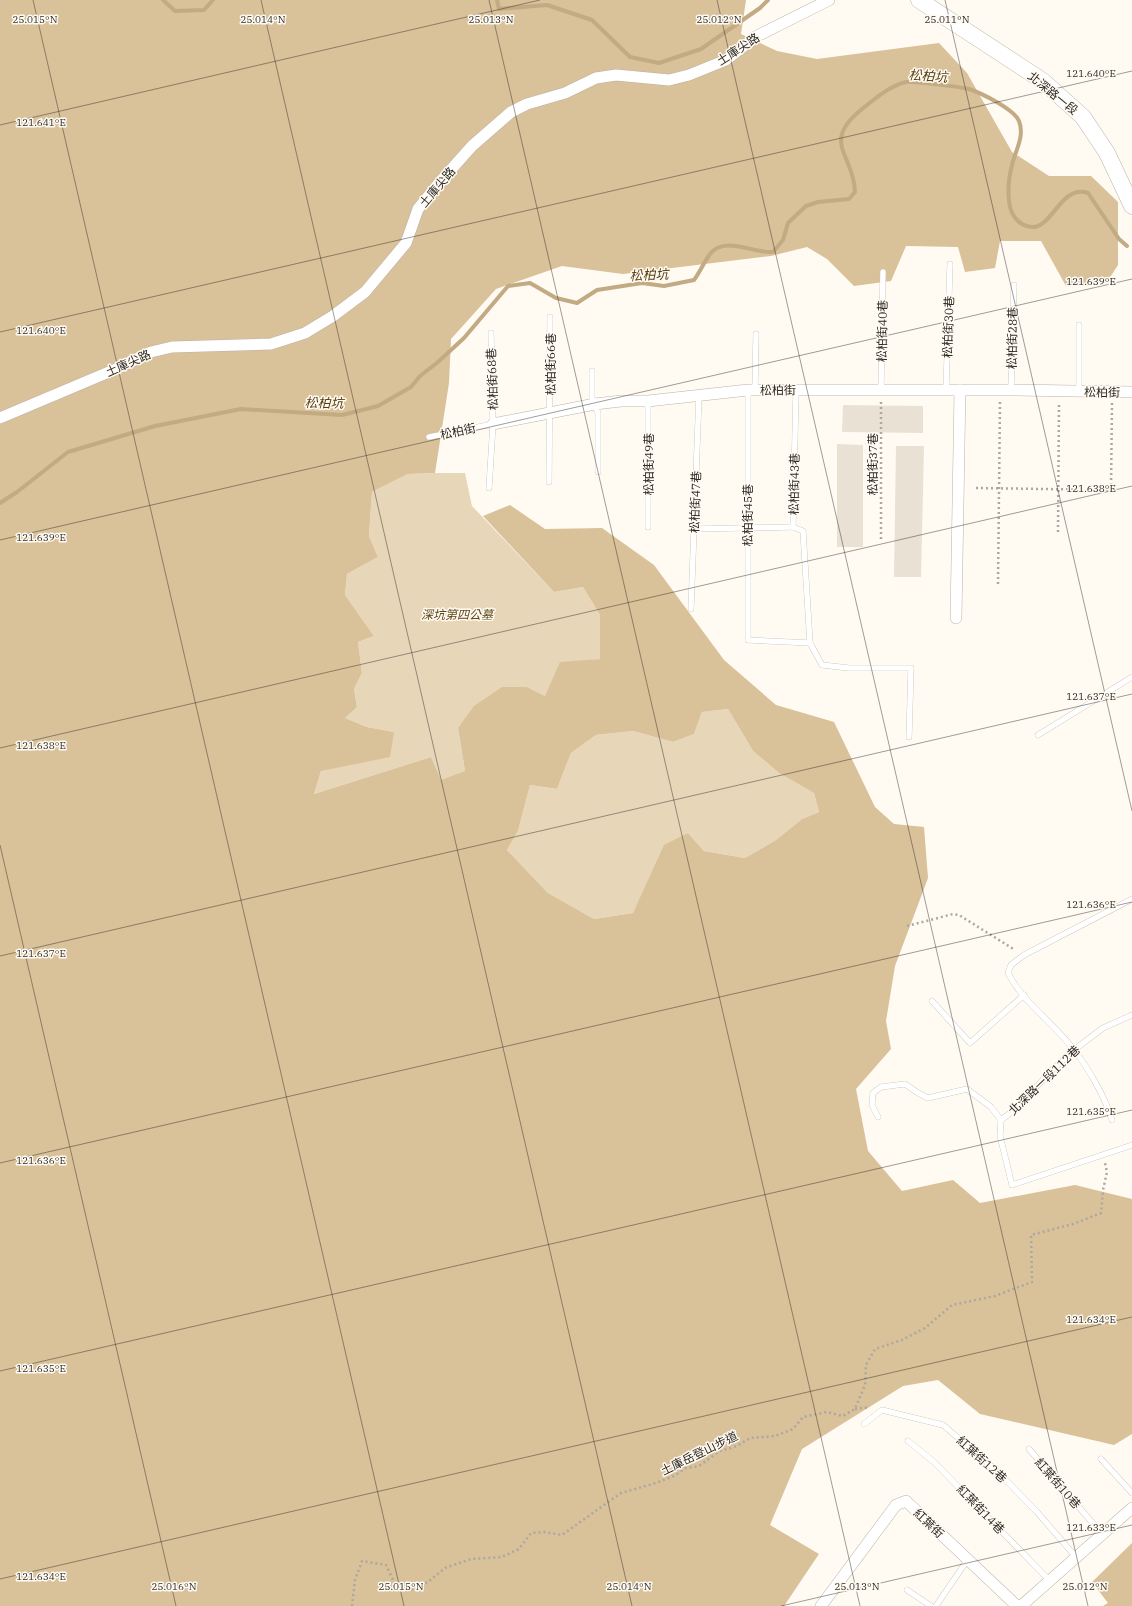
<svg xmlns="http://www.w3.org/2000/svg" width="1132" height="1606" font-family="'IBM Plex Serif','Noto Sans TC',serif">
<rect width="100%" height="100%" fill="#fffaf2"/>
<!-- green -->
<g fill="#e8d6b9">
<path d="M435,473H465L472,506L554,592L583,587L600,615V659L585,661L545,696L527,687L458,728L465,771L441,781L431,757L314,794L321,771L394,732L367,727L345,718L357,707L354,689L362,673L358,642L374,636L345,595L347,574L378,557L369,536L372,492L408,474Z"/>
<path d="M728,709L753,751L779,773L814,793L819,812L802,819L776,840L745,858L704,851L688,833L648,883L633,913L594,919L548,893L507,850L518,831L530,785L557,789L571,753L596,735L633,731L673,742L694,734L702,712Z"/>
</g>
<!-- forest -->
<g fill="#d9c19a" fill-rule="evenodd">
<path d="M0,0H746L741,34L777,51L817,59L939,43L967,73L1012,152L1049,176H1091L1118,202V265L1107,282L1066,286L1041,241H1000L995,268L965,272L958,247L906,246L891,281L854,286L827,259L807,247L771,256L623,274L562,266L496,289L451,339L449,383L435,473L408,474L372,492L369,536L378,557L347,574L345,595L374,636L358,642L362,673L354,689L357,707L345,718L367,727L394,732L390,757L321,771L314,794L431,757L441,780L465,771L458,728L474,706L502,687H527L545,696L560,662L600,659V615L583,587L554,592L483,516L510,505L545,529L602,528L654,565L724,660L776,705L834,722L875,807L894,824L924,827L928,878L895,966L886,1021L891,1049L856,1089L868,1151L902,1191L953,1180L980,1203L1075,1185L1132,1199V1434L1114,1445L980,1414L938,1380L903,1386L802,1449L770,1525L819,1554L784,1606H0ZM728,709L753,751L779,773L814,793L819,812L802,819L776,840L745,858L704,851L688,833L664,845L633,913L594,919L548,893L507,850L518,831L530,785L557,789L571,753L596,735L633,731L673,742L694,734L702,712Z"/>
<path d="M1132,1543V1606H1103L1108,1603L1092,1582Z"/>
</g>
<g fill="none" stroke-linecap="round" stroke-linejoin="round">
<!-- stream -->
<g stroke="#c2aa83" stroke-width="4">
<path d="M163,0L175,11L204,10L213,0"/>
<path d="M497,0L499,9L547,5L592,20L630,57L659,63L701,49L760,8L768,0"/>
<path d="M0,503L17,492L68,452L155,426L241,409L342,415L378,406L411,387L420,376L438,362L464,338L508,286L530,283L556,298L577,303L597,290L642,283L664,286L694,280C700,272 704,262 710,254C725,235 754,254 773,252L783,240L788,223L806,206L818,202L849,199L855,192C854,154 820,143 862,109C875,99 889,86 906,82C913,81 961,87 969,89C981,93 1014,109 1019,121C1025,137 1015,151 1012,165C1008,180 1007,192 1010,207C1012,214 1015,220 1022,224C1051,241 1057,183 1088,193L1119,239L1127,246"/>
</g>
</g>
<!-- building -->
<g fill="#e9e1d4">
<path d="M843,405L923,406V433L842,432Z"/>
<path d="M837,444L863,445V547H837Z"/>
<path d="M896,446H924L921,577H894Z"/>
</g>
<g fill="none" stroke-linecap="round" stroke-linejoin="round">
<defs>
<g id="lane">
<path d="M592,371V398L598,413V472"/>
<path d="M748,390V640L810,643"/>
<path d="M755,390L756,334"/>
<path d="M796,390L793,527L803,531L810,643L822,665L849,668H911L909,737"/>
<path d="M881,390L883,272"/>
<path d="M946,390L950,264"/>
<path d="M1011,390L1014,285"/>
<path d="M1079,392V325"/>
<path d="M429,437L493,424"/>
<path d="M549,482L550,317"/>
<path d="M489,488L493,424L491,333"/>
<path d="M648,527V401"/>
<path d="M694,529L793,527"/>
<path d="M691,609L699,395"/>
<path d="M1038,735L1132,677"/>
<path d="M932,1001L970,1043L1024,995"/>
<path d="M878,1117L872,1105L873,1093L881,1087L905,1084L918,1093L928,1098L967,1089L991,1107L1001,1120L1017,1108L1050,1072L1074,1050L1103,1028L1132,1015"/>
<path d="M1001,1120L1000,1136L1012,1185L1132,1145"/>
<path d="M1112,1120C1105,1097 1089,1069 1074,1050C1054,1023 1023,1003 1008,973L1011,965L1024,955L1132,899"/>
<path d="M864,1424L882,1410L943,1425L998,1472L1037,1512L1076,1557"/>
<path d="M908,1441L934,1462L1050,1581"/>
<path d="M1029,1449L1102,1534"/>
<path d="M1101,1459L1132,1493"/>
<path d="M907,1590L931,1606"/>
<path d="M936,1606L968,1559"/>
</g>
<g id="street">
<path d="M0,418L116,369L151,352L172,347L271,344L305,333L333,316L365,292L406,243L418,209L439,183L472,146L511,112L527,104L565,93L596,78L616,75L669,80L689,75L726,60L757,36L829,0"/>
<path d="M493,424L595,404L621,401H648L748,390H1011L1132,392"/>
<path d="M956,618L960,390"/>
<path d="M821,1606L896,1505L906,1501L1017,1606"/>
<path d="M1021,1606L1132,1508"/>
</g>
<path id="secondary" d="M919,0L1043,81L1083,117L1107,153L1132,206"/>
</defs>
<!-- lane casing -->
<use href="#lane" stroke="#bbb3a7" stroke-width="6"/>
<!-- street casing -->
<use href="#street" stroke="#bbb3a7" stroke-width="12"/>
<!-- secondary casing -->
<use href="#secondary" stroke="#bbb3a7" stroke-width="17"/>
<!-- path -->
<g stroke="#aca7a1" stroke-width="2.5" stroke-dasharray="2 3" stroke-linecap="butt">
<path d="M976,488L1111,490L1112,403"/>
<path d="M1058,532L1059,402"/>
<path d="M881,539V400"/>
<path d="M998,584L1000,401"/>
<path d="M907,926L953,914L959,915L1015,950"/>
<path d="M855,1409L870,1407"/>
<path d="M352,1606L355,1580L362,1561L386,1565L394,1582L408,1591L428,1582L445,1568L471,1559L502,1557L519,1549L531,1533L544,1532L562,1535L621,1493L656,1483L674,1476L686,1468L699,1466L720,1451L737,1446L750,1438L775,1436L793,1429L803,1417L827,1412L843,1416L855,1409L865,1385L866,1365L875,1349L902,1340L925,1328L952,1305L995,1296L1032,1282L1031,1235L1073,1224L1101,1213L1103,1190L1107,1172L1105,1163"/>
</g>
<!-- lane -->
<use href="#lane" stroke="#fff" stroke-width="5.5"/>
<!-- street -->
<use href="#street" stroke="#fff" stroke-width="11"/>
<!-- secondary -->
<use href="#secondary" stroke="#fff" stroke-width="16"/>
</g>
<!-- ticks -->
<path fill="none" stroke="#2c2924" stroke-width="1" stroke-opacity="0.45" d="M33,0L404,1606M261,0L632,1606M489,0L860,1606M717,0L1088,1606M945,0L1132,811M0,125L540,0M0,332L1132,71M0,540L1132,279M0,748L1132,486M0,845L176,1606M0,956L1132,694M0,1163L1132,902M0,1371L1132,1110M0,1579L1132,1317M781,1606L1132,1525"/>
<g text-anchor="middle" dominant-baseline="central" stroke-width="3" stroke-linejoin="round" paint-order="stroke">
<!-- street labels -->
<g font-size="12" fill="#2c2924" stroke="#fffaf2">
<text transform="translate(738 49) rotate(-33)">土庫尖路</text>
<text transform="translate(1053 93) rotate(39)">北深路一段</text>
<text transform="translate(437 187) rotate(-50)">土庫尖路</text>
<text transform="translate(948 327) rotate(-88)">松柏街30巷</text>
<text transform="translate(882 331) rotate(-89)">松柏街40巷</text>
<text transform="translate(1012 338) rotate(-89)">松柏街28巷</text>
<text transform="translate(128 363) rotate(-24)">土庫尖路</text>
<text transform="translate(550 364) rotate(-90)">松柏街66巷</text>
<text transform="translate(492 379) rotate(-92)">松柏街68巷</text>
<text transform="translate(778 390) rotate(-1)">松柏街</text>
<text transform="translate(1102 392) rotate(1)">松柏街</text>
<text transform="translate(458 431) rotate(-12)">松柏街</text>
<text transform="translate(648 464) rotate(-90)">松柏街49巷</text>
<text transform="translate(872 464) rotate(-90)">松柏街37巷</text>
<text transform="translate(794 484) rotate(-89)">松柏街43巷</text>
<text transform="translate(695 502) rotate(-88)">松柏街47巷</text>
<text transform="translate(747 515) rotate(-90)">松柏街45巷</text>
<text transform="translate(1044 1080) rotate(-44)">北深路一段112巷</text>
<text transform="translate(699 1453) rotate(-26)">土庫岳登山步道</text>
<text transform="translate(982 1459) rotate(42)">紅葉街12巷</text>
<text transform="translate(1058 1483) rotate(49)">紅葉街10巷</text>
<text transform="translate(981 1509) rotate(46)">紅葉街14巷</text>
<text transform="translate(929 1523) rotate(43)">紅葉街</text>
</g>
<!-- park labels -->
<g font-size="12" font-style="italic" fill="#614819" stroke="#fffaf2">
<text x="457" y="614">深坑第四公墓</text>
</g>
<!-- water labels -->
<g font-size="13" font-style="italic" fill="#563d0b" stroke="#fffaf2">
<text transform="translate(928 76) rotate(4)">松柏坑</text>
<text transform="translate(649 275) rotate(-3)">松柏坑</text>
<text transform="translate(324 403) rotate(1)">松柏坑</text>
</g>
</g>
<g font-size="10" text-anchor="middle" fill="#2c2924" stroke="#fffaf2" stroke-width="3" stroke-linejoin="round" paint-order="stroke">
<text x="35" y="23">25.015°N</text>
<text x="263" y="23">25.014°N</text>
<text x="491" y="23">25.013°N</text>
<text x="719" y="23">25.012°N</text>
<text x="947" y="23">25.011°N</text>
<text x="1091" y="77">121.640°E</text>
<text x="41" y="126">121.641°E</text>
<text x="1091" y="285">121.639°E</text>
<text x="41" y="334">121.640°E</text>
<text x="1091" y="492">121.638°E</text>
<text x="41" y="541">121.639°E</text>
<text x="1091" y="700">121.637°E</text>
<text x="41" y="749">121.638°E</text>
<text x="1091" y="908">121.636°E</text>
<text x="41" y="957">121.637°E</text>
<text x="1091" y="1115">121.635°E</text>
<text x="41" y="1164">121.636°E</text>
<text x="1091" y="1323">121.634°E</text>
<text x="41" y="1372">121.635°E</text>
<text x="1091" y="1531">121.633°E</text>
<text x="41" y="1580">121.634°E</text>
<text x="174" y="1590">25.016°N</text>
<text x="401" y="1590">25.015°N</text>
<text x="629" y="1590">25.014°N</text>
<text x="857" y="1590">25.013°N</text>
<text x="1085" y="1590">25.012°N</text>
</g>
</svg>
